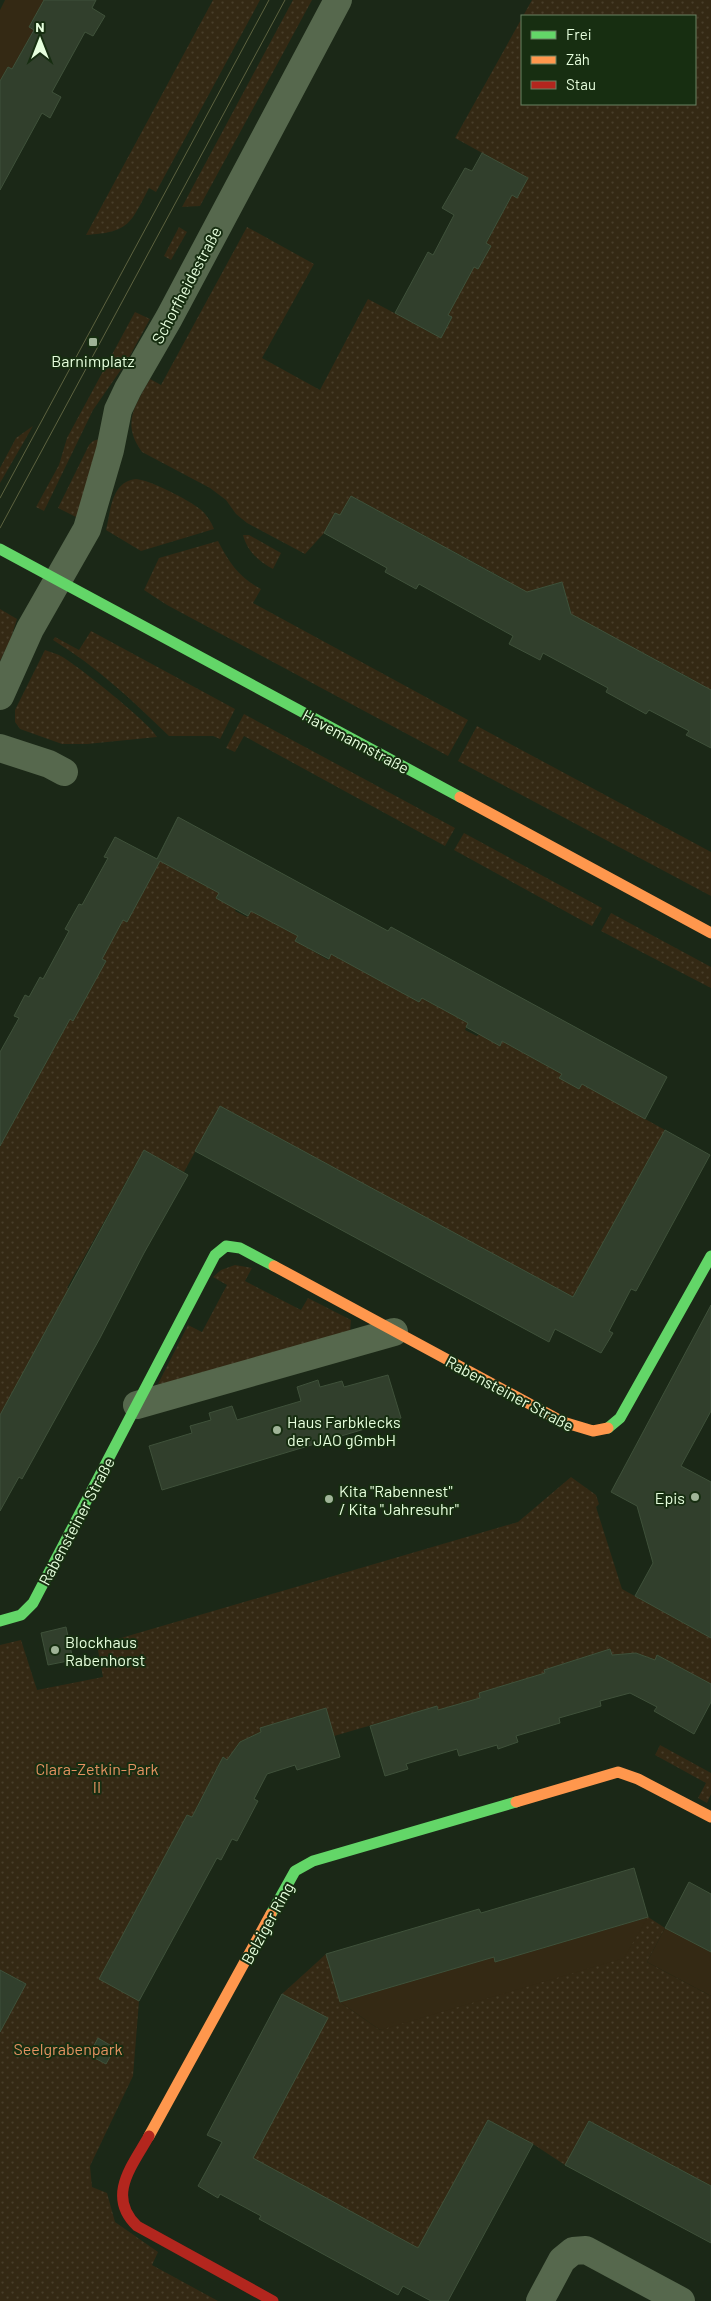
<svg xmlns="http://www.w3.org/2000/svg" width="711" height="2301" font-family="Barlow,sans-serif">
<defs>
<pattern id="grass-dots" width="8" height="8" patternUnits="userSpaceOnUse" patternTransform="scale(1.25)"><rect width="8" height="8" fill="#342914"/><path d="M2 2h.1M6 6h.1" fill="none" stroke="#483e2a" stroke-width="1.8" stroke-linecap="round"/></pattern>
</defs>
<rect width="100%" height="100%" fill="#1b2817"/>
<!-- grass -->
<g fill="url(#grass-dots)" fill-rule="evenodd">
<path d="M213,0H260L156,192L149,188C130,224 130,232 86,235Z"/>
<path d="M293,0H312L200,206L182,207Z"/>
<path d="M532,0H711V690L709,694L690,684L692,679L630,646L568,617L571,612L562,582L533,590L530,597L509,585L510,582L449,549L447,552L428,541L429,538L351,496L340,515L335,513L324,533L305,554L247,523L236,514L226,500L210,488L142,452C121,423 135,406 150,379L161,385L247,227L314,264L262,358L320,390L368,299L441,338L452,318L448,315L512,195L517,198L528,178L455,138ZM522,16H695V104H522Z"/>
<path d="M179,227L187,232L171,260L164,256Z"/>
<path d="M135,312L150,319L127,361L93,410L44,511L36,507L59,465L67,438Z"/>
<path d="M33,426L0,483V468L16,438Z"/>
<path d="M99,439L89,489L76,517L58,508L89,445L93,441Z"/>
<path d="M136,479C150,480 189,500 200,509C206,514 211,521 214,529L141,551L106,530C111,510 111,482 136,479Z"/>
<path d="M243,535H249L281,553L273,569C259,562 247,551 243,535Z"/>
<path d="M218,541C229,563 240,578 261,589L253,603L468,720L448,756L167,605L144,590L159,558Z"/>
<path d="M0,609L17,619L10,641L0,661Z"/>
<path d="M91,631L235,709L220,739L213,736H169C133,701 96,666 53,640L55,637L79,650Z"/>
<path d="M45,650C49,652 55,653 59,655C75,663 151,724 157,737L87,744H62L20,729L15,722V710Z"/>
<path d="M244,714L455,828L445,846L244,736L235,752L226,748Z"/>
<path d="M477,726L711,852V896L458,761Z"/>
<path d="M464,833L602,908L592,926L454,850Z"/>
<path d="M160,861L219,893L216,898L236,909L235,911L247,917L251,911L298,936L296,941L328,960L331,954L419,1002L422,998L468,1023L465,1030L477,1036L479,1034L500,1046L502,1041L562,1074L560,1078L579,1089L582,1084L665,1130L573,1297L220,1106L184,1172L144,1150L122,1189L126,1192L114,1213L110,1211L67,1288L112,1313L100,1338L55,1314L0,1415V1146L70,1019L73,1021L106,961L102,959L123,920L127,922Z"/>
<path d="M611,913L711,967V988L601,931Z"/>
<path d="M235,1265L252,1268L245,1281L301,1310L308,1298L351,1320L350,1333L162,1389L158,1384L188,1325L202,1332L227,1285L213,1277L221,1270Z"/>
<path d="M571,1477L596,1495L599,1504L596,1507L622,1589L711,1638V1684L657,1655L655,1660L636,1653L612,1655L610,1649L544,1670L545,1673L479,1693L480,1698L438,1710L437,1706L334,1736L326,1708L260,1728L261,1732L240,1742L227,1760L223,1757L192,1817L187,1815L99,1979L139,2001L133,2076L90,2166L92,2187L107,2193L115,2222L158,2252L152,2265L218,2301H0V2032L26,1984L0,1970V1645L21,1640L37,1690L103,1677L97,1645L518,1522Z"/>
<path d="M660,1745L711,1773V1794L707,1803L698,1798L706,1783L655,1755Z"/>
<path d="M648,1917L665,1928L647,1962L711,1996V2186L589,2121L565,2165L533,2144L488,2120L477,2139L481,2141C455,2174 440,2213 422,2251L252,2159L327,2018L282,1994L326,1954L340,2002L380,2030Z"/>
</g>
<!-- garden -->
<g fill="#342914">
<path d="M5,0H44L29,27L34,30L12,69L8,67L0,81V10Z"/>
<path d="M648,1917L624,1958L380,2030L340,2002L406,1983L427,1971L429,1976L494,1957L495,1962Z"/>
<path d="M665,1928L685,1938L707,1945L705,1949L711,1952V1996L647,1962Z"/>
</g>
<!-- building -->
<g fill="#313f2c" stroke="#3f513a">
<path d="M44,0H96L92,8L105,16L93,36L85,32L52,92L61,97L50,118L42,113L0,190V81L8,67L12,69L34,30L29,27Z"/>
<path d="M482,153L528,178L517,198L512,195L486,243L491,246L478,269L474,267L448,315L452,317L441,338L395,313L428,252L433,255L454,215L442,208L465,168L472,171Z"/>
<path d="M351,496L527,592L562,582L571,614L711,690V748L686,735L689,731L649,710L646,714L606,692L608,688L543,653L540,660L509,644L513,636L419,584L416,589L385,572L387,568L324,533L335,513L340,515Z"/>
<path d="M178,817L388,931L391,927L667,1077L645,1119L582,1084L579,1089L559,1078L562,1074L502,1041L500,1046L466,1027L468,1023L422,998L419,1002L331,954L329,959L295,941L298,936L251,911L248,916L216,898L219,893L160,861L127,922L123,920L102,959L106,961L73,1021L70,1019L0,1146V1052L19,1018L14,1016L25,995L29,997L40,977L43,979L69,931L65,929L79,904L82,905L108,858L104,857L115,837L157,859Z"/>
<path d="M220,1106L573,1297L665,1130L710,1155L636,1291L631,1289L609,1331L613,1333L601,1353L555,1329L549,1342L195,1151Z"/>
<path d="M144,1150L188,1175L144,1253L100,1338L22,1479L19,1477L0,1511V1415Z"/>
<path d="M711,1305V1411L681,1466L711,1482V1638L635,1596L653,1563L637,1506L611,1492Z"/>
<path d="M388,1375L401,1418L162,1490L149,1446L192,1433L190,1426L211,1420L209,1413L232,1406L237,1420L301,1401L297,1387L318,1380L320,1387L342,1381L344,1387Z"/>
<path d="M66,1627L73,1660L48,1665L41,1633Z"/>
<path d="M610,1649L612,1655L636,1653L655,1660L657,1655L711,1684V1702L694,1734L654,1711L657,1707L630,1693L600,1701L601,1706L559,1718L560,1723L516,1736L518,1742L498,1749L497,1745L459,1756L457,1749L406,1764L408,1769L385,1776L370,1726L437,1706L438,1710L480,1698L479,1693L545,1673L544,1670Z"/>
<path d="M326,1708L340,1757L297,1770L295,1765L267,1774L254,1799L258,1801L237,1841L232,1839L221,1860L217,1858L139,2001L99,1979L187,1815L192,1817L223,1757L227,1760L240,1742L261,1732L260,1728Z"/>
<path d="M634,1868L648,1917L495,1962L494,1957L340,2002L326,1954L479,1909L481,1913Z"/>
<path d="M689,1882L711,1894V1952L665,1928Z"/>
<path d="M0,1970L26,1984L0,2032Z"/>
<path d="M282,1994L328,2018L253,2158L418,2248L488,2120L533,2144L448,2301H431L403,2286L398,2295L259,2219L261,2216L220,2194L218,2198L198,2186L222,2142L207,2135Z"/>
<path d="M98,2038L115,2048L106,2064L89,2055Z"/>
<path d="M589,2121L711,2186V2243L565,2165Z"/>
</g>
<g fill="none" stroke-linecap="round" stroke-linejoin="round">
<!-- street -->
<g stroke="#56684d" stroke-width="28">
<path d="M0,696L30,629L87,529L110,450L118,410L128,389L169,318L338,0"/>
<path d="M0,748L49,764L64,772"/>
<path d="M137,1405L394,1332"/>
<path d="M540,2301L562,2260L573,2251L586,2250L681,2301"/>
</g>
<!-- fast -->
<g stroke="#63d668" stroke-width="11">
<path d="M0,549L460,797"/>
<path d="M608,1428L620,1418L711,1256"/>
<path d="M0,1621L21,1615L33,1603L215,1255L226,1246L240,1248L274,1266"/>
<path d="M271,1914L295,1871L313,1861L516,1802"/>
</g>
<!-- slow -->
<g stroke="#ff974d" stroke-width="11">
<path d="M460,797L711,933"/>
<path d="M274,1266L563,1422L593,1431L608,1428"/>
<path d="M516,1802L618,1772L638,1779L711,1817"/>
<path d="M149,2136L271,1914"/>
</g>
<!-- jam -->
<path stroke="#b3261e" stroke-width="11" d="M149,2136C132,2166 106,2196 137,2226L273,2301"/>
<!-- tram -->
<g stroke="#5d623f" stroke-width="1">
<path d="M0,498L269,0"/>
<path d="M0,528L285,0"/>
</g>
</g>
<!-- markers -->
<g fill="#a0b498" stroke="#172e11" stroke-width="2">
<rect x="88" y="337" width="10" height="10" rx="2.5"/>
<circle cx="277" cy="1430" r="5"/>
<circle cx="695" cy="1497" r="5"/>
<circle cx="329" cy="1499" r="5"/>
<circle cx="55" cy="1650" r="5"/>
</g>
<g text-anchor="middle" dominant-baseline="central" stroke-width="4" stroke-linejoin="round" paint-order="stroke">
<!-- street labels -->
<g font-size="16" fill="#e7ffde" stroke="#172e11">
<text transform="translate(186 285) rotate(-62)">Schorfheidestraße</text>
<text transform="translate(356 741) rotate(28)">Havemannstraße</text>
<text transform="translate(510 1393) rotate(28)">Rabensteiner Straße</text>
<text transform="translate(76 1521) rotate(-62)">Rabensteiner Straße</text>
<text transform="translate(267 1923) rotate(-61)">Belziger Ring</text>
</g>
<!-- poi labels -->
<g font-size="16" fill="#e7ffde" stroke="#172e11" text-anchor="start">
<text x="93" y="360" text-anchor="middle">Barnimplatz</text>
<text x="287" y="1421">Haus Farbklecks<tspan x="287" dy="18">der JAO gGmbH</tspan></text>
<text x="339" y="1490">Kita "Rabennest"<tspan x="339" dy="18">/ Kita "Jahresuhr"</tspan></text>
<text x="685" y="1497" text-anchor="end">Epis</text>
<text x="65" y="1641">Blockhaus<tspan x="65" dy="18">Rabenhorst</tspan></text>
</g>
<!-- park labels -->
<g font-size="16" fill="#e69262" stroke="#172e11">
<text x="97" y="1768">Clara-Zetkin-Park<tspan x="97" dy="18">II</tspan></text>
<text x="68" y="2048">Seelgrabenpark</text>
</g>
</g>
<!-- legend -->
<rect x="521" y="15" width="175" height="90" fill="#172e11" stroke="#6a8263"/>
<rect x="531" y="31" width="25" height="8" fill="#63d668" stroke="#6a8263"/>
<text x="566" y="40" font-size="15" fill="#e7ffde">Frei</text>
<rect x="531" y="56" width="25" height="8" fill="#ff974d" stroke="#6a8263"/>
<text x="566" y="65" font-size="15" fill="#e7ffde">Zäh</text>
<rect x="531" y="81" width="25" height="8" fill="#b3261e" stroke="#6a8263"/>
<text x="566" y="90" font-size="15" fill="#e7ffde">Stau</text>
<!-- north arrow -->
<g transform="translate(40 40)" stroke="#172e11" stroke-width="4" paint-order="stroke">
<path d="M0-4L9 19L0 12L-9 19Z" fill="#e7ffde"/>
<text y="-8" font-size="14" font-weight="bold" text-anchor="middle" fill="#e7ffde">N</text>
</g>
</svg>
